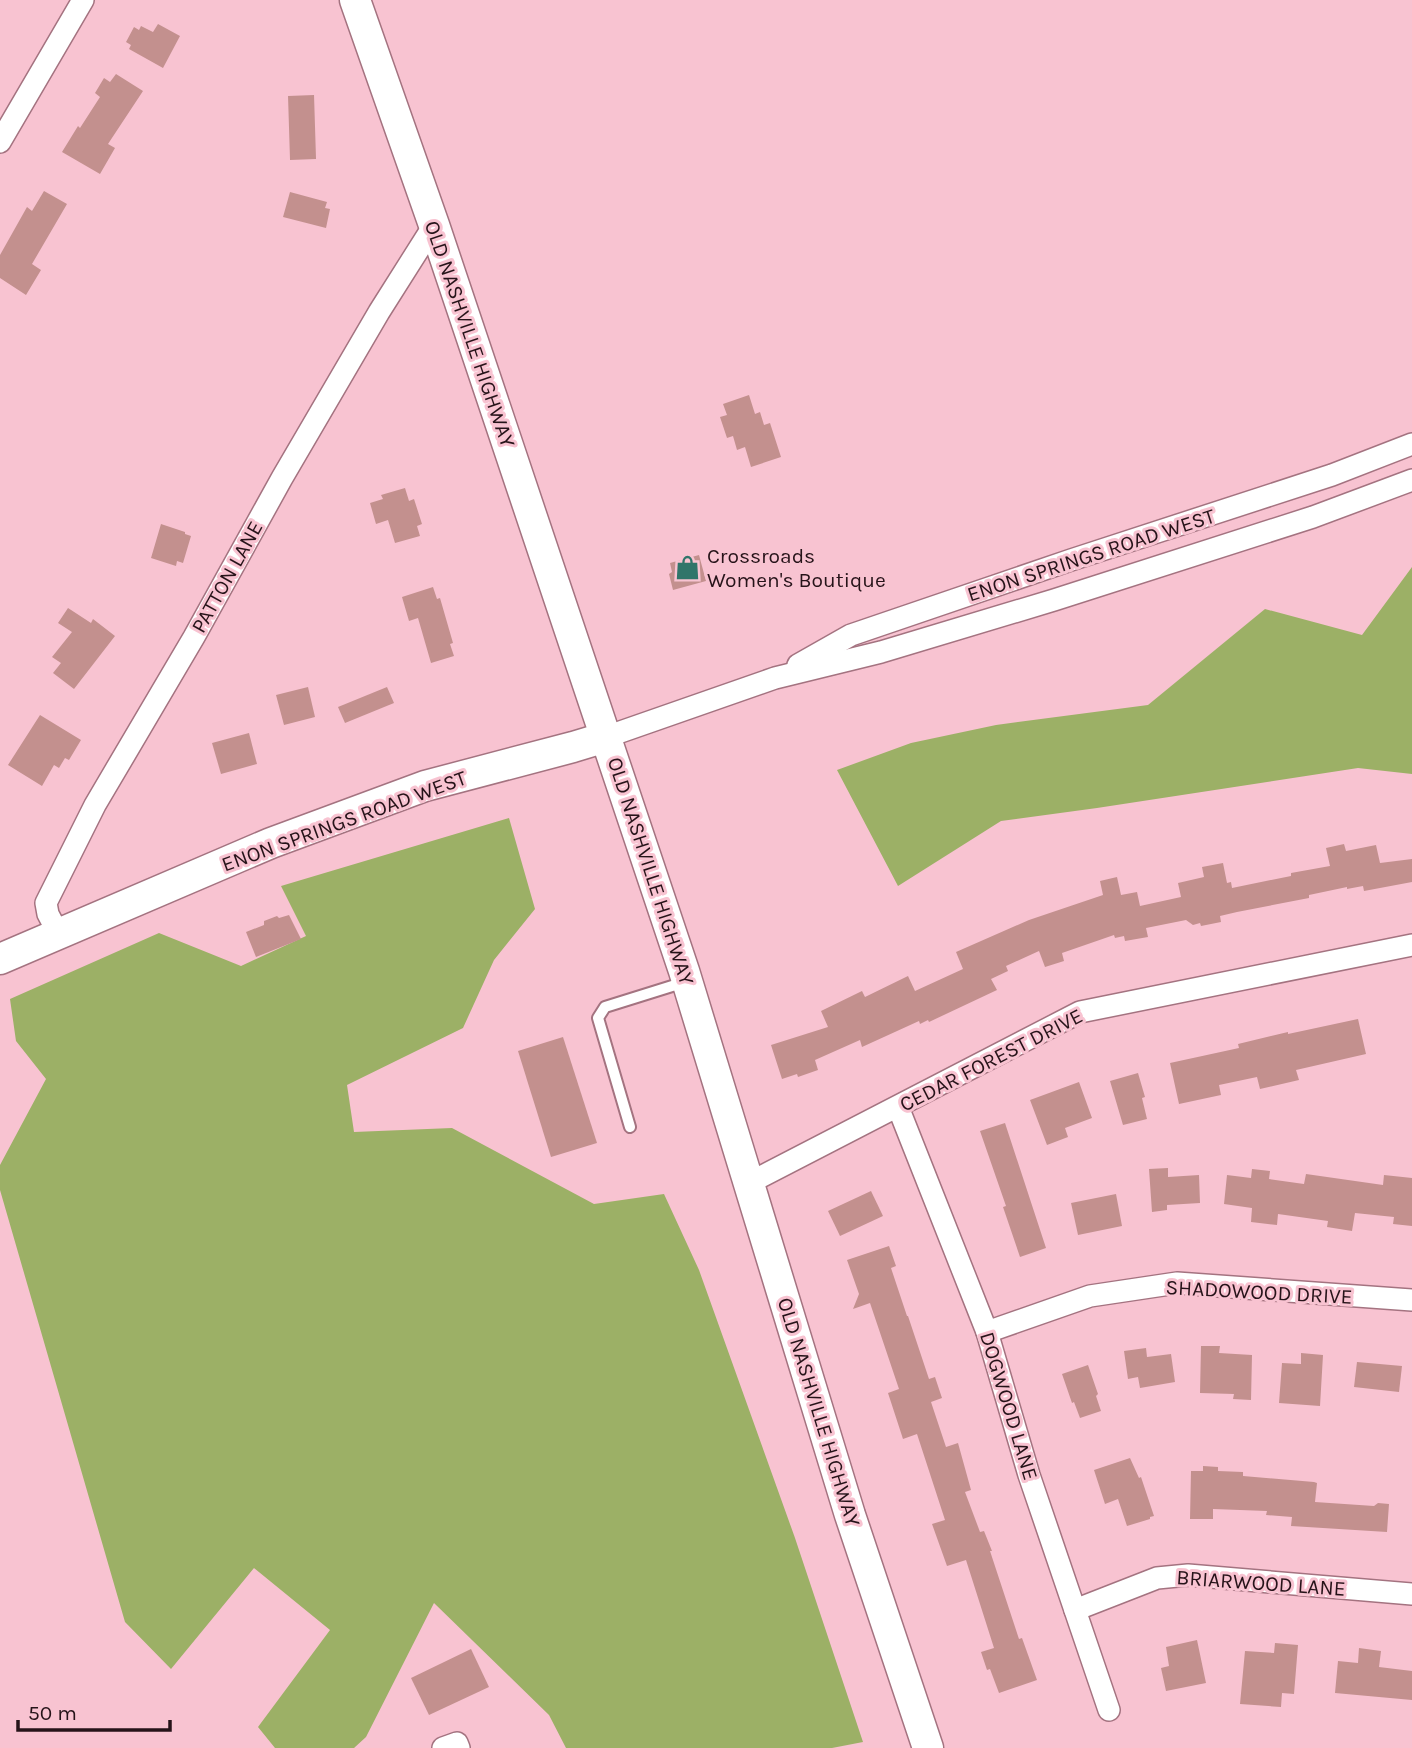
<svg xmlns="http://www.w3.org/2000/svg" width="1412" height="1748" font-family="Karla,sans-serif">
<rect width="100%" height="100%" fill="#f8c3d1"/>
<!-- green -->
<g fill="#9cb066">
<path d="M1412,567V774L1358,768L1097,808L1001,821L898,886L837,770L911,743L996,725L1148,705L1265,609L1362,635Z"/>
<path d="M509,818L535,909L494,960L463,1028L347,1085L354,1132L452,1128L594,1204L664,1194L699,1270L795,1538L863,1742L832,1748H566L549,1715L434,1603L366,1737L354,1748H275L258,1727L330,1630L254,1568L171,1669L125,1622L0,1190V1165L46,1079L16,1041L10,999L159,933L241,966L306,936L281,886Z"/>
</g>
<!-- building -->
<g fill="#c3908e">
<path d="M158,24L180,36L163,68L129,49L131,45L126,42L134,27L139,30L141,26L153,32Z"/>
<path d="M116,74L143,91L108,144L115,148L100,174L62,152L78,126L80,128L100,97L95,93L104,78L110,82Z"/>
<path d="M314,95L316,159L290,160L288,96Z"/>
<path d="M44,191L67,204L32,264L41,270L26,295L0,278V255L27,207L32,211Z"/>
<path d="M290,192L327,202L325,208L330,209L326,228L283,217Z"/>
<path d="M749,395L755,414L760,412L764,425L770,423L781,457L751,467L745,447L737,450L733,436L727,438L720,417L727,415L723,404Z"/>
<path d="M405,488L409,501L414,499L422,524L417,526L420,536L395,543L388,520L376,524L370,503L383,499L381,495Z"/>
<path d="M161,524L185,532V534L191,536L183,563L177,561L176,566L151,558Z"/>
<path d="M699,555L706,581L673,590L669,574L672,572L670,563Z"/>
<path d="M433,587L437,599L440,598L453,643L450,644L454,656L431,663L418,618L409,621L402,597Z"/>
<path d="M68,608L91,623L93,619L115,636L74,689L53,673L61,663L52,657L72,632L58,623Z"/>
<path d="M308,687L315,717L284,725L276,695Z"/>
<path d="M387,687L394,703L345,723L338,707Z"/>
<path d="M40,715L81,740L69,760L65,758L59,768L54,765L42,786L8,765Z"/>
<path d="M249,733L257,764L221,774L212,743Z"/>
<path d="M1344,844L1346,851L1376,845L1380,863L1412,859V882L1364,891L1363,886L1347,889V887L1309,895V898L1237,912L1220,916L1221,922L1201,926L1200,923L1193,925L1186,920L1146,928L1148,937L1125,941L1124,936L1115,938L1114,935L1062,953L1064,961L1045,967L1039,951L1006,966L1008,971L991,979L997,990L929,1022L928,1020L920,1024L919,1021L862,1047L860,1040L815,1060L818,1070L798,1077L797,1074L782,1079L771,1045L828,1027L821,1011L862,991L865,997L908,976L915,991L963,969L956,952L1029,920L1103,895L1100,881L1117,877L1121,895L1137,892L1140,906L1181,897L1178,883L1204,877L1202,867L1223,863L1227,883L1231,882L1232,888L1291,876V873L1330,866L1326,848Z"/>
<path d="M289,915L301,939L256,957L246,932L264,925V921L277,916L279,918Z"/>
<path d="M1358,1019L1366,1054L1296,1070L1299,1080L1260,1089L1257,1077L1219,1085L1221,1095L1179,1104L1170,1063L1239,1048L1238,1044L1288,1032V1034Z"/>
<path d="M563,1037L597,1143L551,1157L518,1051Z"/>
<path d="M1138,1073L1145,1097L1142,1098L1147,1119L1123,1125L1110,1081Z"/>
<path d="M1079,1082L1092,1118L1065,1128L1068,1137L1047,1145L1030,1100Z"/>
<path d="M1005,1123L1046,1248L1020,1257L1003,1207L1006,1206L980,1131Z"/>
<path d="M1168,1168V1177L1199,1175L1200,1203L1167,1205V1210L1152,1212L1149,1169Z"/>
<path d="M1252,1169L1270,1171L1269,1179L1304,1184L1306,1174L1383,1185L1384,1175L1412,1178V1226L1393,1224L1394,1217L1355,1213L1352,1231L1327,1227L1328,1221L1278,1214L1277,1225L1251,1222L1252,1208L1224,1204L1227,1175L1251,1178Z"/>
<path d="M871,1191L883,1216L840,1236L828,1211Z"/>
<path d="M1116,1194L1122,1226L1078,1235L1071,1203Z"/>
<path d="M889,1246L896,1266L891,1268L907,1316H908L929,1379L935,1377L942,1398L931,1402L946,1447L958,1443L971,1490L965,1492L980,1532L984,1531L992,1551H990L1019,1639L1022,1638L1037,1680L999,1693L990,1669L987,1670L981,1652L994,1648L966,1560L947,1566L932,1524L945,1520L917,1434L903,1439L888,1393L899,1389L870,1303L853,1309L859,1294L847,1260Z"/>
<path d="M1201,1346H1220L1219,1353L1252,1355L1251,1400L1233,1399L1234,1394L1200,1393Z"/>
<path d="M1146,1348L1147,1357L1171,1354L1175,1382L1140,1388L1138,1377L1128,1379L1124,1351Z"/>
<path d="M1301,1353L1323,1355L1320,1406L1279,1403L1282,1363L1301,1364Z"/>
<path d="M1357,1362L1402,1366L1399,1392L1354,1387Z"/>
<path d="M1088,1365L1098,1394L1096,1396L1101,1411L1080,1418L1074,1402L1072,1403L1062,1374Z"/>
<path d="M1130,1458L1139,1478L1141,1477L1154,1516L1150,1517V1519L1127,1526L1118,1499L1105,1504L1094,1470Z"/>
<path d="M1203,1466L1218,1467V1471L1243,1472V1476L1314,1482L1317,1483L1315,1502L1374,1506L1378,1503L1389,1504L1387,1532L1291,1526L1292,1517L1266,1515L1267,1511L1213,1509V1519H1190L1191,1471H1203Z"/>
<path d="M1197,1640L1206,1683L1166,1691L1161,1668L1169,1666L1166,1647Z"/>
<path d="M1275,1643L1298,1645L1294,1694L1282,1693L1281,1707L1240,1704L1245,1651L1274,1653Z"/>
<path d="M1359,1648L1381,1651L1379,1667L1412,1671V1700L1335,1693L1338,1661L1358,1663Z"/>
<path d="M471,1649L489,1687L429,1715L411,1678Z"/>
</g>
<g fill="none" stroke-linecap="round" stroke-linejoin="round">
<defs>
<path id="lane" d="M630,1127L598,1018L605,1007L685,982"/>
<g id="street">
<path d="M0,142L83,0"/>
<path d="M798,665L851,635L1071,560L1332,475L1412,444"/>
<path d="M606,737L775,678L881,652L1054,600L1313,517L1412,480"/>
<path d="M59,935L48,914L46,903L95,805L194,637L282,478L379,312L434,225"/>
<path d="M898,1107L987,1332L1029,1475L1109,1710"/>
<path d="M749,1183L1080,1012L1412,945"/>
<path d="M987,1332L1090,1296L1177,1283L1412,1300"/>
<path d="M1075,1610L1157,1578L1188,1575L1412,1594"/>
<path d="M443,1748L457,1743L459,1748"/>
</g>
<g id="secondary">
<path d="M355,0L434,225L684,971L850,1515L928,1748"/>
<path d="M0,959L271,843L425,786L573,747L606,737"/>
</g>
</defs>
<!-- lane casing -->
<use href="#lane" stroke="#a47380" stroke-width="14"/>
<!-- street casing -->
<use href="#street" stroke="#a47380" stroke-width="24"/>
<!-- secondary casing -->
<use href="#secondary" stroke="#a47380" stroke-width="33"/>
<!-- lane -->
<use href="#lane" stroke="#fff" stroke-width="10"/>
<!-- street -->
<use href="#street" stroke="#fff" stroke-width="21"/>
<!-- secondary -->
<use href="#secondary" stroke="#fff" stroke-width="30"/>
</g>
<!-- icons -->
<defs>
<symbol id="shop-bare" viewBox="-9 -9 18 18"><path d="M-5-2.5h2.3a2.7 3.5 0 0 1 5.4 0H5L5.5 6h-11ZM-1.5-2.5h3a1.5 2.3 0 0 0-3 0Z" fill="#30756a" stroke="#f8c3d1" stroke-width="2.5" paint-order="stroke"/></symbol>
</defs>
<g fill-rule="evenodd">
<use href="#shop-bare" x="670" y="550" width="35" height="35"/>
</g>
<g text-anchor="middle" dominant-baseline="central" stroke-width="6" stroke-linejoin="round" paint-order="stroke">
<!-- street labels -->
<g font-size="21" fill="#261319" stroke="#f8c3d1">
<text transform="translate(470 334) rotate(71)">OLD NASHVILLE HIGHWAY</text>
<text transform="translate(1091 555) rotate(-18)">ENON SPRINGS ROAD WEST</text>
<text transform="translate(227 577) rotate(-61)">PATTON LANE</text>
<text transform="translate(344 821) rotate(-20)">ENON SPRINGS ROAD WEST</text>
<text transform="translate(651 871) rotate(72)">OLD NASHVILLE HIGHWAY</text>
<text transform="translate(991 1060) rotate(-27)">CEDAR FOREST DRIVE</text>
<text transform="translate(1259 1292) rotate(3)">SHADOWOOD DRIVE</text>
<text transform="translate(1009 1406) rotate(73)">DOGWOOD LANE</text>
<text transform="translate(819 1412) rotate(73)">OLD NASHVILLE HIGHWAY</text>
<text transform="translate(1261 1583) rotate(4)">BRIARWOOD LANE</text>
</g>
<!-- poi labels -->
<g font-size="21" fill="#261319" stroke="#f8c3d1" text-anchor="start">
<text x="707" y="556">Crossroads<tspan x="707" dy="24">Women's Boutique</tspan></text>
</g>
</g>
<!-- scale -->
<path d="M18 1720v10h152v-10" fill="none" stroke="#261319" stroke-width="3.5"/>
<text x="28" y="1720" font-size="21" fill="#261319" stroke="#f8c3d1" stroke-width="5" paint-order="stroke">50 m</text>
</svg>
